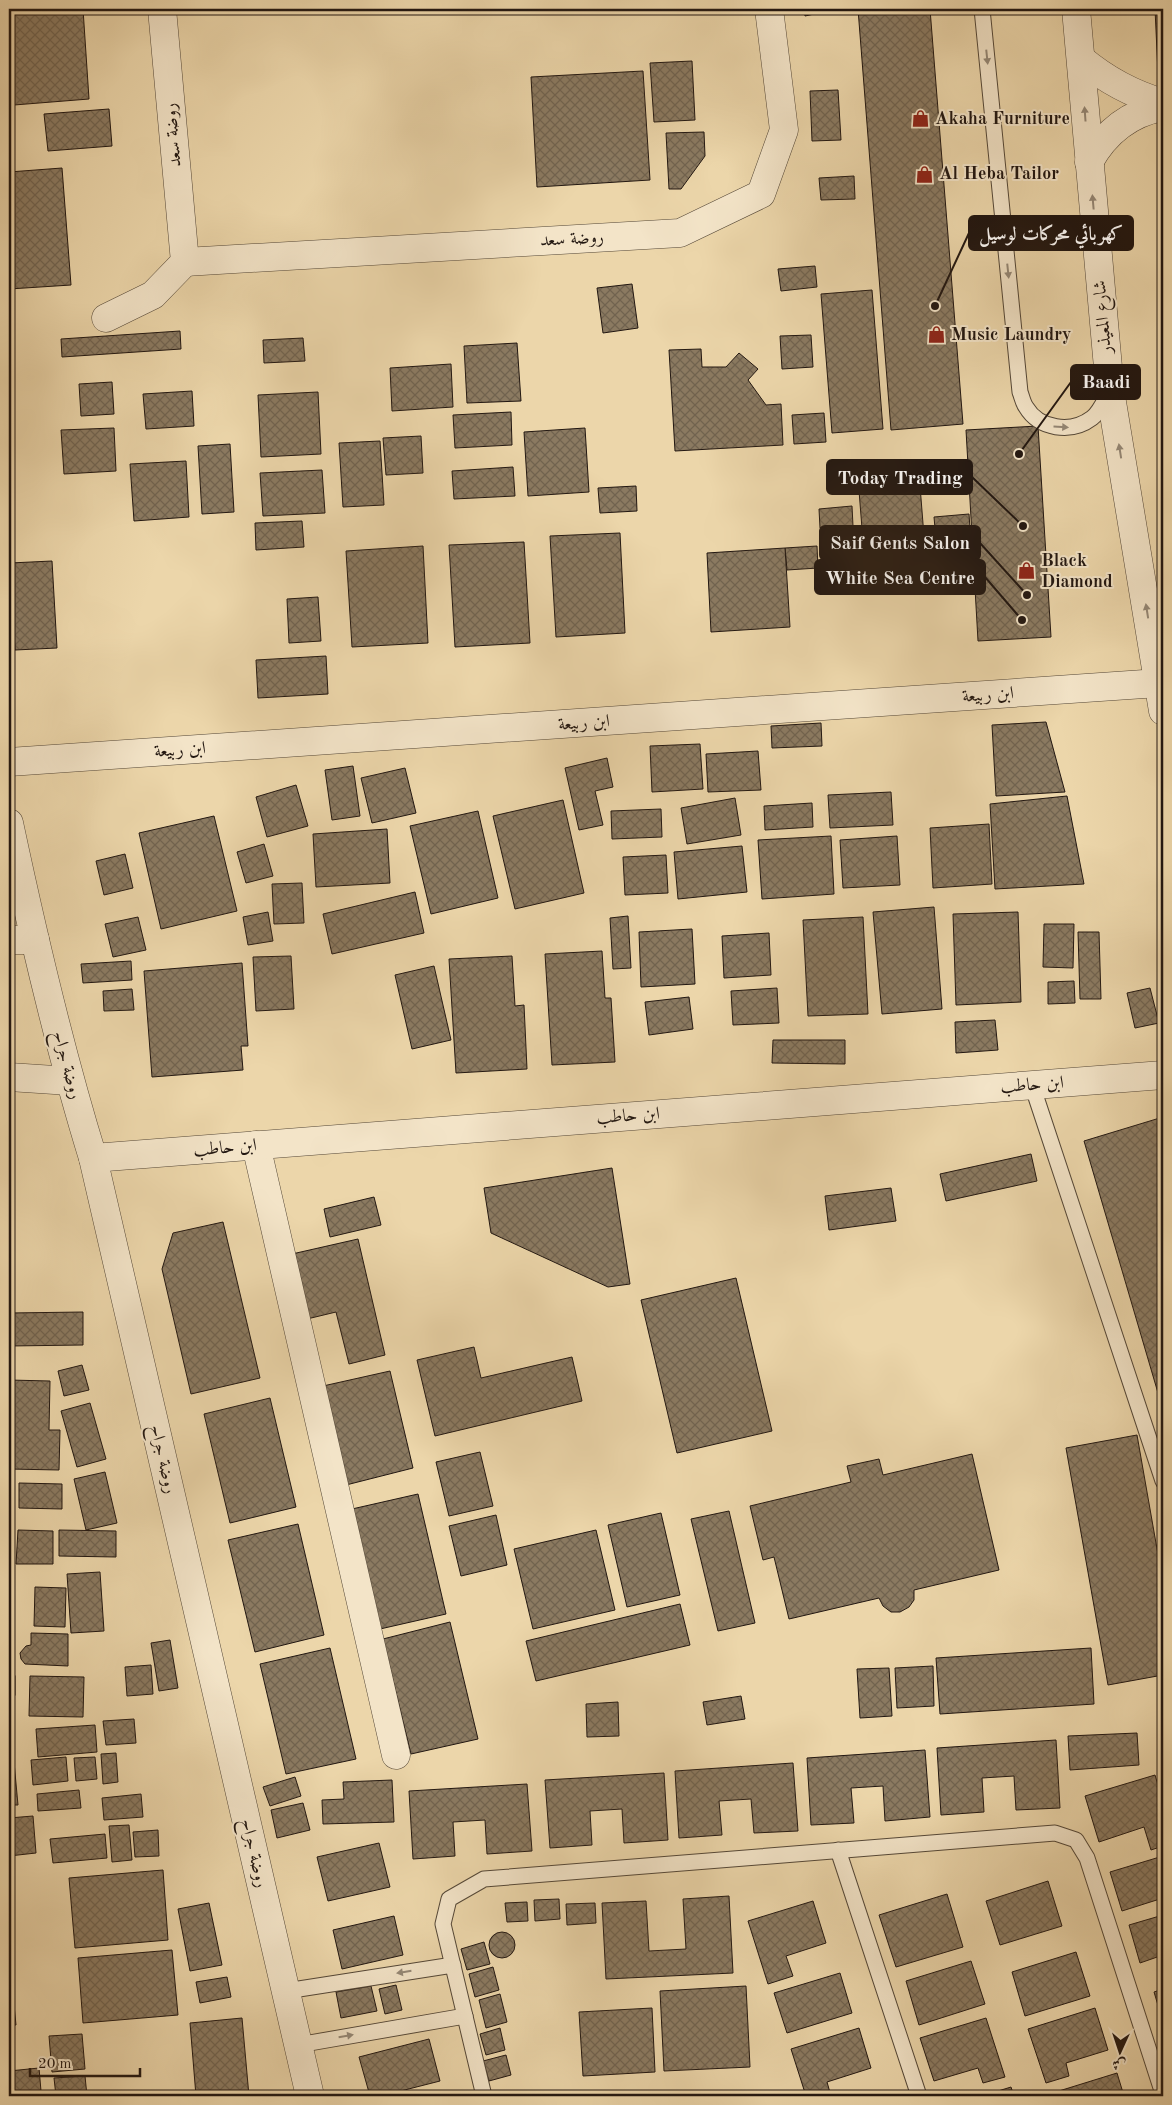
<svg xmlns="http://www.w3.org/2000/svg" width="1172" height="2105" font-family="'Old Standard TT',Amiri,serif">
<defs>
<pattern id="building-cross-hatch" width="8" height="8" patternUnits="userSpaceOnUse" patternTransform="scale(1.25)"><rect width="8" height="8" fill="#8b7a61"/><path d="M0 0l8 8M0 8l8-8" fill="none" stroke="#71634f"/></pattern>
</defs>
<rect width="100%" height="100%" fill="#ecd6aa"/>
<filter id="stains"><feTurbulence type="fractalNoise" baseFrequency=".004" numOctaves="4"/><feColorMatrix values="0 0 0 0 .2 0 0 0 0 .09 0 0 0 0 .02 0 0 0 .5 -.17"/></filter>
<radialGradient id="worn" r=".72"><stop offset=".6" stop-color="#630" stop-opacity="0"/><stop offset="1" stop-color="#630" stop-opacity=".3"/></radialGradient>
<!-- building -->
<g fill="url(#building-cross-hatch)" stroke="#221711">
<path d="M9,9H83L89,99L14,105L9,43Z"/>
<path d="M804,9H837L805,16Z"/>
<path d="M858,9H930L963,424L891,430Z"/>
<path d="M1155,9H1163V73H1158Z"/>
<path d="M692,61L695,120L654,122L650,63Z"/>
<path d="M643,71L650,180L537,187L531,77Z"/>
<path d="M838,90L841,140L812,141L810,91Z"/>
<path d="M109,109L112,146L48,151L44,114Z"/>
<path d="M704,132L705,156L681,189H669L666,133Z"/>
<path d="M62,168L71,285L9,289V172Z"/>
<path d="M854,176L855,199L821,200L819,178Z"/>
<path d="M815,266L817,287L781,291L778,269Z"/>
<path d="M632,284L638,328L603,333L597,288Z"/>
<path d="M872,290L883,429L832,433L821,294Z"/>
<path d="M180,331L181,349L62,357L61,339Z"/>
<path d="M811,335L813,367L782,369L780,336Z"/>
<path d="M303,338L305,361L264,363L263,340Z"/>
<path d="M517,343L521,401L467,403L464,346Z"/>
<path d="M701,349L702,367H726L739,353L758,369L748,380L766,405L781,404L783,445L675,451L669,350Z"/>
<path d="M451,364L453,407L392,411L390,368Z"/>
<path d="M112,382L114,414L81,416L79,384Z"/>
<path d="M192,391L194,426L146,429L143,394Z"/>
<path d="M318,392L321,454L261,457L258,395Z"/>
<path d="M511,412L512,445L455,448L453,415Z"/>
<path d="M824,413L826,442L794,444L792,415Z"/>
<path d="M1038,426L1051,637L978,641L966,430Z"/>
<path d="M114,428L116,471L64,474L61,430Z"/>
<path d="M585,428L589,492L528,496L524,432Z"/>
<path d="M421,436L423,473L386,475L383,438Z"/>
<path d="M380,441L384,505L343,507L339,443Z"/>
<path d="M230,444L234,512L202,514L198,446Z"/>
<path d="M186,461L189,517L134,521L130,464Z"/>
<path d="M513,467L515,496L454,499L452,471Z"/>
<path d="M322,470L325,513L263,516L260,473Z"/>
<path d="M919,473L927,574L866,579L858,478Z"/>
<path d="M636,486L637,511L600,513L598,488Z"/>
<path d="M852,506L853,526L820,528L819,509Z"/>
<path d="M969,514L973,571L939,573L934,517Z"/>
<path d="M302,521L304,547L256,550L255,523Z"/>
<path d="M860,531L864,586L833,589L829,533Z"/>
<path d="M620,533L625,633L556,637L550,536Z"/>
<path d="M524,542L530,643L455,647L449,545Z"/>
<path d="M423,546L428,643L352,647L346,551Z"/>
<path d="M817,546L818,568L787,570L785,548Z"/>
<path d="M785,548L790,627L711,632L707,553Z"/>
<path d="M52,561L57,648L15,650L10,563Z"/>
<path d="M318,597L321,641L289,643L287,599Z"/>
<path d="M326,656L328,694L258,698L256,660Z"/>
<path d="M1046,722L1065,792L996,796L992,725Z"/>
<path d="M821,723L822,746L772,748L771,726Z"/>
<path d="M700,744L703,789L652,792L650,746Z"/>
<path d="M758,751L761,790L708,792L706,754Z"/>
<path d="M607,758L613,787L595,791L603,825L579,830L565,768Z"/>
<path d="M353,766L360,816L332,820L325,770Z"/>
<path d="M405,768L416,813L372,823L361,778Z"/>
<path d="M296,785L308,826L267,837L256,797Z"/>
<path d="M891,792L893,825L830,828L828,795Z"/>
<path d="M1067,796L1084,884L995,889L990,804Z"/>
<path d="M735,798L741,835L687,844L681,808Z"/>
<path d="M563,800L584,893L515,909L493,816Z"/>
<path d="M812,803L813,827L765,830L764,806Z"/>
<path d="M661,809L662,837L612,839L611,811Z"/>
<path d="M478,811L498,898L431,914L410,826Z"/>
<path d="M214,816L237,911L161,929L139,833Z"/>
<path d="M989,824L992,884L933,888L930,828Z"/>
<path d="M387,829L390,883L316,887L313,834Z"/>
<path d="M831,836L834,894L762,899L758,840Z"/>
<path d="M897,836L900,885L843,888L840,840Z"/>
<path d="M264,844L273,876L246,883L237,852Z"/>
<path d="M742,846L747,892L678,899L674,852Z"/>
<path d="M125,854L133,888L104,895L96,861Z"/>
<path d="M666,855L668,893L625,895L623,857Z"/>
<path d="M302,883L304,923L274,924L272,884Z"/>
<path d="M415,892L424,933L332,954L323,914Z"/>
<path d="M934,907L942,1009L882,1014L873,912Z"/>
<path d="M268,912L273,941L248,945L243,917Z"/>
<path d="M1018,912L1021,1002L956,1005L953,914Z"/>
<path d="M628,916L631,968L613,969L610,918Z"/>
<path d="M138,917L146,950L113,957L105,924Z"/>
<path d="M863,917L868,1014L808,1016L803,920Z"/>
<path d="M1044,924H1074L1073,968L1043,967Z"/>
<path d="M692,929L695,984L641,987L639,932Z"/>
<path d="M1078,932H1099L1101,999H1080Z"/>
<path d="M769,933L771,975L724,978L722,936Z"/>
<path d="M602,951L605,998H611L615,1062L552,1065L545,954Z"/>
<path d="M291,956L294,1009L256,1011L253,957Z"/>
<path d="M512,956L515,1006L524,1005L527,1069L456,1073L449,959Z"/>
<path d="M131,961L132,980L83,983L81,964Z"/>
<path d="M242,963L248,1046H241L243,1070L152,1077L144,971Z"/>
<path d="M434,966L451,1040L412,1049L395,975Z"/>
<path d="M1074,981L1075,1003L1048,1004V982Z"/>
<path d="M777,988L779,1023L733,1025L731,991Z"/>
<path d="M1150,988L1159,1023L1135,1028L1127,993Z"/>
<path d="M132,989L134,1010L104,1011L103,991Z"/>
<path d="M689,997L693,1029L649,1035L645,1002Z"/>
<path d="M995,1020L998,1050L956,1053L955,1022Z"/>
<path d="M773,1040H845V1064L772,1063Z"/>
<path d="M1163,1117V1410L1084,1141Z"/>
<path d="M1031,1154L1037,1181L946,1201L940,1174Z"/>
<path d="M612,1168L630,1284L608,1287L491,1233L484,1188Z"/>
<path d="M891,1188L896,1221L829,1230L825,1196Z"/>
<path d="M374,1197L381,1225L330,1237L324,1209Z"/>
<path d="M223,1222L260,1378L191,1394L162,1269L173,1233Z"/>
<path d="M358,1239L385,1355L349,1364L336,1312L307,1319L292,1254Z"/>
<path d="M736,1278L772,1431L677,1453L641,1300Z"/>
<path d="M83,1312V1345L9,1346V1313Z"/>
<path d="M474,1347L481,1378L572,1357L582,1401L435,1436L417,1360Z"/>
<path d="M82,1365L89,1390L64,1396L58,1371Z"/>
<path d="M390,1371L413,1468L346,1485L323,1386Z"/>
<path d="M9,1380L50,1381L49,1430H60L59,1470L9,1469Z"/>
<path d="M270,1398L296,1507L230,1523L204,1414Z"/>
<path d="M90,1403L106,1459L77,1467L61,1411Z"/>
<path d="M1137,1435L1163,1583V1675L1108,1685L1066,1448Z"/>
<path d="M480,1452L493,1506L449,1516L436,1462Z"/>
<path d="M972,1454L999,1570L914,1590V1600L909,1607L900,1612H891L883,1606L879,1598L789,1619L774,1557L763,1560L750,1506L851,1482L847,1466L879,1459L883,1475Z"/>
<path d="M105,1472L117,1523L86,1530L74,1479Z"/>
<path d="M19,1483L62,1484V1509L19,1508Z"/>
<path d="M9,1488L12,1489L11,1522H9Z"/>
<path d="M418,1494L446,1614L380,1629L352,1509Z"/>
<path d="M729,1511L755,1623L718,1631L691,1519Z"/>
<path d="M661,1513L680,1595L627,1607L608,1525Z"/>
<path d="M496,1515L507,1565L461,1576L449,1526Z"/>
<path d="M298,1524L324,1635L255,1652L228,1540Z"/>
<path d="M18,1530L53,1531V1564H16Z"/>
<path d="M59,1530L116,1531V1557L59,1556Z"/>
<path d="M596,1530L615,1610L533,1629L514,1549Z"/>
<rect x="9" y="1539" width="1" height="27"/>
<path d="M100,1572L104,1631L71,1633L67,1574Z"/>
<path d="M9,1573H12L11,1610H9Z"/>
<path d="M35,1587L66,1588L65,1627L34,1626Z"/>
<path d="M680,1604L690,1645L536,1681L526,1641Z"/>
<path d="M450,1622L478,1739L411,1754L383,1639Z"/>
<path d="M9,1625H12L11,1666H9Z"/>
<path d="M31,1633L68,1634V1666L25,1664L21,1659L20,1653L26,1646L31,1645Z"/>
<path d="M170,1640L178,1688L159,1691L151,1643Z"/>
<path d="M330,1648L356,1759L286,1774L260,1664Z"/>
<path d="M1091,1648L1094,1704L940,1714L936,1658Z"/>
<path d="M151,1665L153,1694L127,1696L125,1667Z"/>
<path d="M933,1666L934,1706L897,1708L895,1668Z"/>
<path d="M889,1668L892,1716L860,1718L857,1669Z"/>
<rect x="9" y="1676" width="6" height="19"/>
<path d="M30,1676L84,1677L83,1717L29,1716Z"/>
<path d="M741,1696L745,1719L707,1725L703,1702Z"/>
<path d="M618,1702L619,1736L587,1737L586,1704Z"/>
<path d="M9,1708L18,1805H9Z"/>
<path d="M134,1719L136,1743L106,1745L103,1721Z"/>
<path d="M95,1725L97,1752L38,1757L36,1729Z"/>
<path d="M1137,1733L1139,1765L1070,1770L1068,1736Z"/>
<path d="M1056,1740L1060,1808L1016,1810L1014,1776L982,1778L984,1812L941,1815L937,1748Z"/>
<path d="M925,1750L930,1817L885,1821L883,1786L851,1788L854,1823L811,1825L807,1758Z"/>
<path d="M116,1753L118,1782L103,1784L101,1754Z"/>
<path d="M66,1757L68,1781L33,1785L31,1760Z"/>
<path d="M95,1757L97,1779L76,1781L74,1758Z"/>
<path d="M793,1763L798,1831L754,1833L751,1799L719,1801L722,1835L679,1838L675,1771Z"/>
<path d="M664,1773L668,1840L624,1843L622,1809L590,1811L592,1845L550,1848L545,1780Z"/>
<path d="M1155,1775L1163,1802V1846L1151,1850L1144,1827L1099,1842L1085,1796Z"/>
<path d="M295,1777L301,1796L270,1806L263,1787Z"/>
<path d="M392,1780L394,1822L323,1824L322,1800L344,1799L343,1782Z"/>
<path d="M527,1784L532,1851L487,1854L485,1820L453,1822L455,1856L413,1859L409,1791Z"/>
<path d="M79,1790L81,1808L38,1811L37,1794Z"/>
<path d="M141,1794L143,1817L104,1820L102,1798Z"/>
<path d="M303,1803L310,1830L277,1838L271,1810Z"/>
<path d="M33,1816L36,1853L9,1856V1818Z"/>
<path d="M129,1825L132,1860L112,1862L109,1826Z"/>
<path d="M158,1830L159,1856L135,1857L133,1832Z"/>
<path d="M105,1834L107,1858L53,1863L50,1839Z"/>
<path d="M379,1843L390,1887L328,1901L317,1857Z"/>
<path d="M1163,1856V1898L1122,1911L1110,1872Z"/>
<path d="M163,1870L168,1940L75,1948L69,1878Z"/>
<path d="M1048,1881L1062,1926L1000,1945L986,1901Z"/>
<path d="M947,1894L963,1947L896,1967L879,1915Z"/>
<path d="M729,1896L733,1973L606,1979L602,1903L646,1901L649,1951L686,1949L683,1899Z"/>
<path d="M559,1899L560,1919L535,1921L534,1900Z"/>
<path d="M813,1901L826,1943L786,1956L793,1976L768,1984L748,1921Z"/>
<path d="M527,1902L528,1921L507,1922L505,1903Z"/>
<path d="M209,1903L222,1965L190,1971L178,1909Z"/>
<path d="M595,1903L596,1923L567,1925L566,1904Z"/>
<path d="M1163,1915V1955L1140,1963L1129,1925Z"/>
<path d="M394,1916L403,1955L342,1969L333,1930Z"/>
<circle cx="502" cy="1945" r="13"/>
<path d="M484,1942L490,1964L467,1970L461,1949Z"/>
<path d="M172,1950L178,2015L83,2023L78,1958Z"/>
<path d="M1076,1952L1090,1996L1025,2016L1012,1972Z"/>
<path d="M9,1954L16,2025H9Z"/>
<path d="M971,1961L985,2004L919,2025L906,1981Z"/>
<path d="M493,1967L499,1990L475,1997L469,1974Z"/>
<path d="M840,1973L852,2013L787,2033L774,1993Z"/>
<path d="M227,1977L231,1997L200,2003L196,1982Z"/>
<path d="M396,1985L402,2010L385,2014L379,1989Z"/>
<path d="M371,1986L377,2011L341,2018L336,1992Z"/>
<path d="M746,1986L750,2067L664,2071L660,1991Z"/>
<path d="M1163,1989V2022L1154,1992Z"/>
<path d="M500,1994L507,2022L486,2028L479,2000Z"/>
<path d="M652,2008L655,2072L583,2076L579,2012Z"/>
<path d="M1095,2008L1108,2050L1066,2063L1069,2076L1046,2083L1028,2029Z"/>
<path d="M242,2018L249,2096H196L190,2023Z"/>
<path d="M986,2018L1005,2077L983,2083L978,2068L934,2081L920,2038Z"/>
<path d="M500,2028L505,2050L486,2055L480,2034Z"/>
<path d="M859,2028L871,2068L827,2082L831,2096H806L791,2049Z"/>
<path d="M82,2034L85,2069L52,2072L49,2036Z"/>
<path d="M429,2039L440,2081L381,2096H370L359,2057Z"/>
<path d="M506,2055L511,2075L489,2081L483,2061Z"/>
<path d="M39,2068L41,2091L9,2094V2071Z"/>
<path d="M1117,2073L1124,2096L1046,2095Z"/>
<path d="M85,2076L87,2096H56L54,2078Z"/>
<path d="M1011,2087L1014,2096H982Z"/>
<path d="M528,2093L529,2096H511L510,2095Z"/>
</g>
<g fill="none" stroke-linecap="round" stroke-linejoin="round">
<defs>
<g id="service">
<path d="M982,9L1020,392C1022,397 1023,403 1026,407C1039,429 1071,434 1092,418C1100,412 1104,401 1109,392"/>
<path d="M1032,1085L1163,1481"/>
<path d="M838,1850L919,2096"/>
<path d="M286,1991L453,1965"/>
<path d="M298,2045L465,2016"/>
<path d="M484,2096L443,1924L449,1899L484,1879L1055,1833L1076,1840L1087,1858L1163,2094"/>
</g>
<g id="minor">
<path d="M1081,59C1106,80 1132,94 1163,103"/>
<path d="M1089,162C1105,133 1129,113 1163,107"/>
<path d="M185,262L680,233L761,194L784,130L769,9"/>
<path d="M106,318L153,295L185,262L162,9"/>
<path d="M9,762L1159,683"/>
<path d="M9,823C33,936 59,1048 93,1158L310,2096"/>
<path d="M9,940H35"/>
<path d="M9,1077L70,1081"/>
<path d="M256,1145L396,1755"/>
<path d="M93,1158L1163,1075"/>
</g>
<path id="tertiary" d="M1076,9L1110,390L1163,711"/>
</defs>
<!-- service casing -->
<use href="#service" stroke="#544737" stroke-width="17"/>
<!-- minor casing -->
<use href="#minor" stroke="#544737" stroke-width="29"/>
<!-- tertiary casing -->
<use href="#tertiary" stroke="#544737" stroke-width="29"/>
<!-- service -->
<use href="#service" stroke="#f3e4c8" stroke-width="15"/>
<!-- minor -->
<use href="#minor" stroke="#f3e4c8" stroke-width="28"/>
<!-- tertiary -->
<use href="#tertiary" stroke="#f3e4c8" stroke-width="28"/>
</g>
<!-- one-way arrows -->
<defs><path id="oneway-solid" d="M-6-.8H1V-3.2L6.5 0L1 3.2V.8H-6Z" transform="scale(1.25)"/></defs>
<g fill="#958876">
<use href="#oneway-solid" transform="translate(987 57) rotate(84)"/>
<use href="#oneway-solid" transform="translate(1085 114) rotate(-94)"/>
<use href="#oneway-solid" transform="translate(1093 202) rotate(-95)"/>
<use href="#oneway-solid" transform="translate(1008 271) rotate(84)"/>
<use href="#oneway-solid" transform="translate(1061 427) rotate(3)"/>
<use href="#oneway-solid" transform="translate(1120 451) rotate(-99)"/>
<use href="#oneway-solid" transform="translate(1147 611) rotate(-99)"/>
<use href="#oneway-solid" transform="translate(404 1972) rotate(171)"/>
<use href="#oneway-solid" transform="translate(346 2036) rotate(-10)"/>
</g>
<!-- icons -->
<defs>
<symbol id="shop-bare" viewBox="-9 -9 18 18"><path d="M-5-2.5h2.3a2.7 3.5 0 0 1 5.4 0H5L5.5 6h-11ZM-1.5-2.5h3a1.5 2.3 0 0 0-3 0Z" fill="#8f2418" stroke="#f3e4c8" stroke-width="2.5" paint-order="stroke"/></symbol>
</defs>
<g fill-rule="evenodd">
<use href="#shop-bare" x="908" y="106" width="25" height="25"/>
<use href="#shop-bare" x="912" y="162" width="25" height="25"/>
<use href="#shop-bare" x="924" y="322" width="25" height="25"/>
<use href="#shop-bare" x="1014" y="558" width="25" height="25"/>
</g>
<g text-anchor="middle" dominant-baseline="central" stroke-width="4" stroke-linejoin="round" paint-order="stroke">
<!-- poi labels -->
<g font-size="18" font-weight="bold" fill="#221711" stroke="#f3e4c8" text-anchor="start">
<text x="935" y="119">Akaha Furniture</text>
<text x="939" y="174">Al Heba Tailor</text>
<text x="951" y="335">Music Laundry</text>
<text x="1041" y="561">Black<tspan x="1041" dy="21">Diamond</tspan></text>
</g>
<!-- street labels -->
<g font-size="18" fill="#221711" stroke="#f3e4c8">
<text transform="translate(173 135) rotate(-95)">روضة سعد</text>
<text transform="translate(572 239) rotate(-3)">روضة سعد</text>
<text transform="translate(1103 317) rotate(-95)">شارع المعيذر</text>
<text transform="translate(988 695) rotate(-4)">ابن ربيعة</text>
<text transform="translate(584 723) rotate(-4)">ابن ربيعة</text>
<text transform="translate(180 750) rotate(-4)">ابن ربيعة</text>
<text transform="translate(67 1065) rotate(75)">روضة جراح</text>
<text transform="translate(1032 1085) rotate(-4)">ابن حاطب</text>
<text transform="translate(628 1116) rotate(-4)">ابن حاطب</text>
<text transform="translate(225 1148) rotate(-5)">ابن حاطب</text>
<text transform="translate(163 1459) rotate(77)">روضة جراح</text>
<text transform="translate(254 1853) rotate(77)">روضة جراح</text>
</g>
</g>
<!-- callouts -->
<path fill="none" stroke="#221711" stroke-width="2" d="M935 306L969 233M1019 454L1071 382M1023 526L972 477M1027 595L980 543M1022 620L985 577"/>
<g fill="#221711" stroke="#f3e4c8" stroke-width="2">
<circle cx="935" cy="306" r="5"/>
<circle cx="1019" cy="454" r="5"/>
<circle cx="1023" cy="526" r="5"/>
<circle cx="1027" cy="595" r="5"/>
<circle cx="1022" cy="620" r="5"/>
</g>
<g fill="#221711" stroke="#221711" stroke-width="2">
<rect x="969" y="216" width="164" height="34" rx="5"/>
<rect x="1071" y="365" width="69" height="34" rx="5"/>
<rect x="827" y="460" width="145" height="34" rx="5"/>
<rect x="820" y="526" width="160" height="34" rx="5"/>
<rect x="815" y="560" width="170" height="34" rx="5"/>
</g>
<g font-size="19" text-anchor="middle" font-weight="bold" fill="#fff">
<text x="1051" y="240">كهربائي محركات لوسيل</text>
<text x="1106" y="388">Baadi</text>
<text x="900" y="484">Today Trading</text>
<text x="900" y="549">Saif Gents Salon</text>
<text x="900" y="584">White Sea Centre</text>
</g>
<!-- margin -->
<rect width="1172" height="2105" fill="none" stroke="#ecd6aa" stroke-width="30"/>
<rect x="10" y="10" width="1152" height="2085" fill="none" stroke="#221711" stroke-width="2.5"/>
<rect x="15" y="15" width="1142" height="2075" fill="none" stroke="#221711"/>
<!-- north arrow -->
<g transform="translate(1120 2052) rotate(183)" stroke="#f3e4c8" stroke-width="4" paint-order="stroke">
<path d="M0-4L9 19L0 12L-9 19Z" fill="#221711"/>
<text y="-8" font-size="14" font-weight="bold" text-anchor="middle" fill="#221711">ش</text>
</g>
<!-- scale -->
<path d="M30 2068v8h110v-8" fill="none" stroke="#221711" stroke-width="2.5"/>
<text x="38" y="2068" font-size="15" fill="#221711" stroke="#f3e4c8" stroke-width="4" paint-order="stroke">20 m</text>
<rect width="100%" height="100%" filter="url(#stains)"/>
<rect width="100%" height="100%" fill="url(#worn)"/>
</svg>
